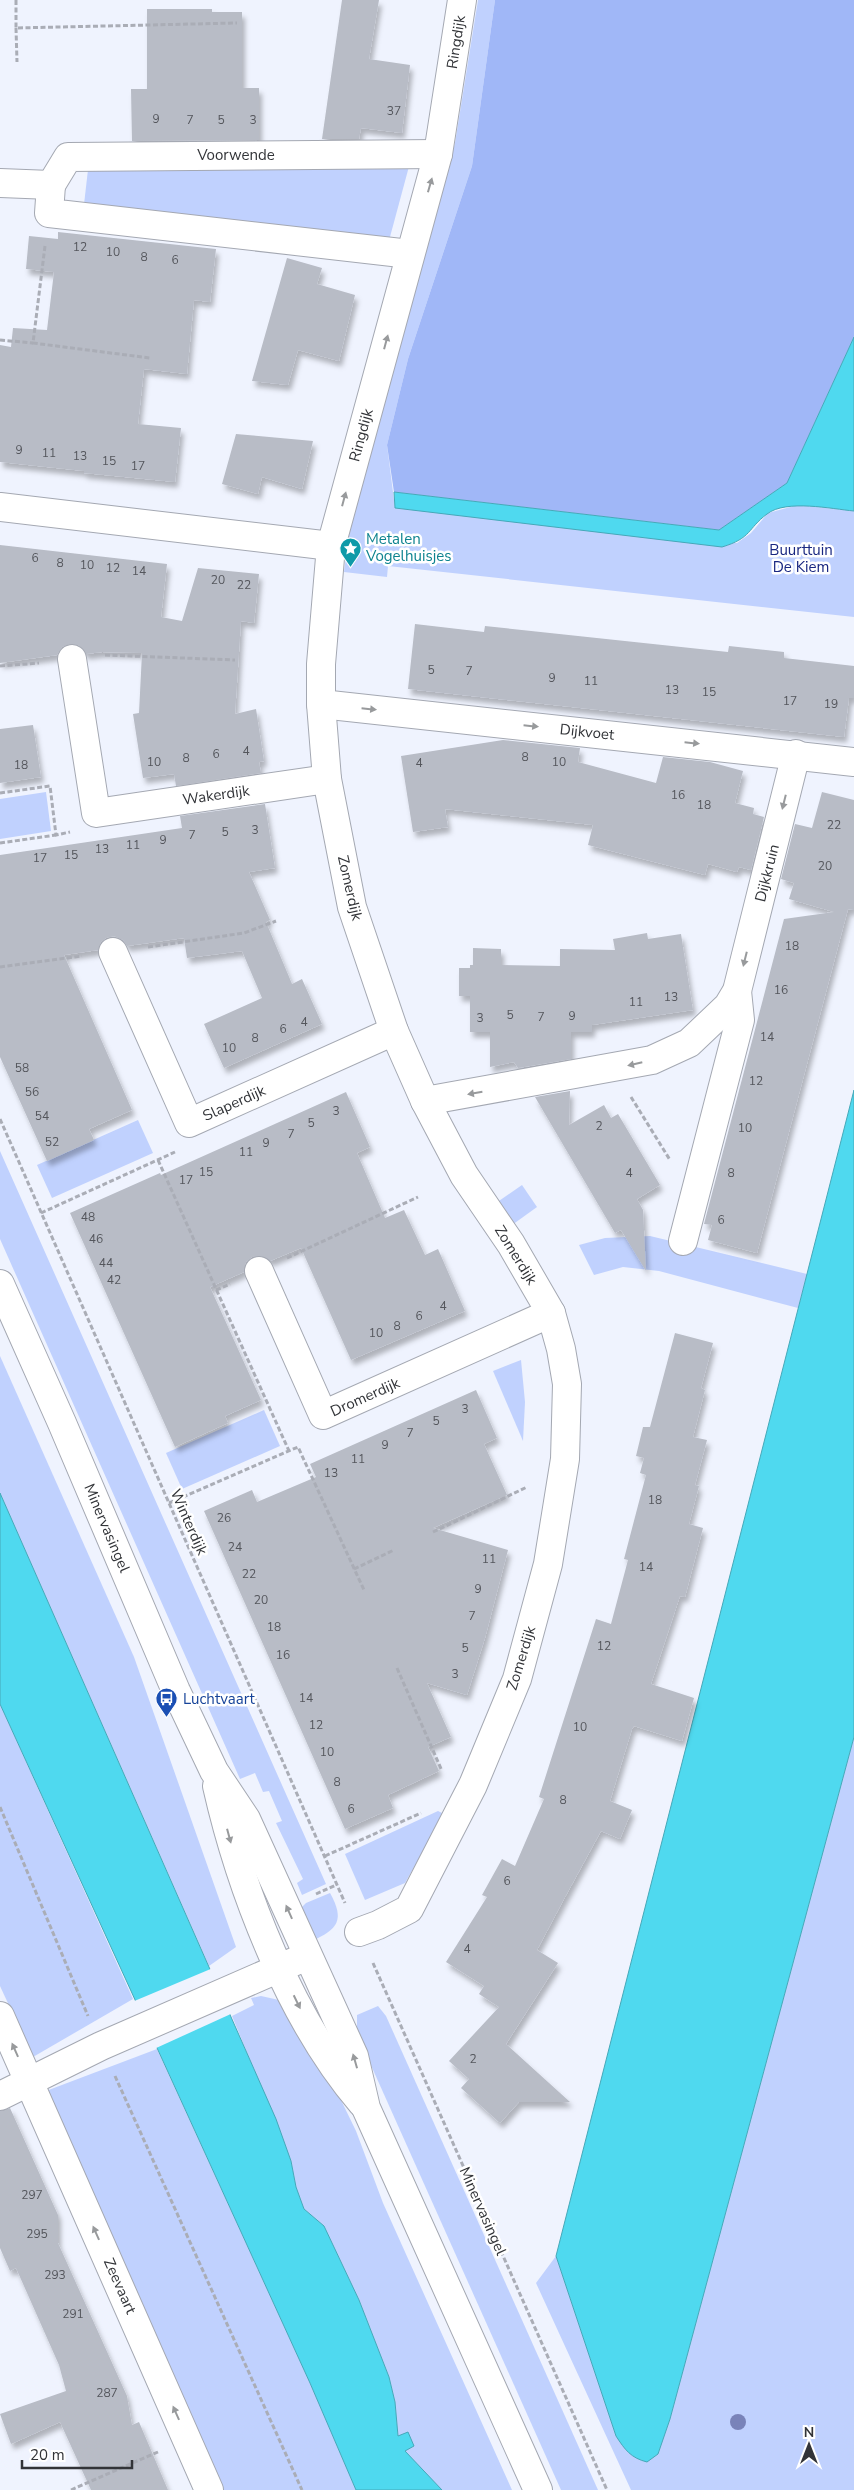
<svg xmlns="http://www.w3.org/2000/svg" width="854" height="2490" font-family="'Nunito Sans',sans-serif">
<defs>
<filter id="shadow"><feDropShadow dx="3" dy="5.5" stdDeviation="2.5" flood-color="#0004"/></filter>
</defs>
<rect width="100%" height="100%" fill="#eff3fe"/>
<!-- green -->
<g fill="#c0d1fe">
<path d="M478,0H495L472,166L408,359L387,445L395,508L737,543L751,533L768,513L798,505L854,511V617L388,566L387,577L344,572L352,513L455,143Z"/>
<path d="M411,159L387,248L83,213L89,161Z"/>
<path d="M46,792L51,831L0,839V799Z"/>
<path d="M138,1120L153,1153L52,1198L37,1165Z"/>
<path d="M0,1151L326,1884L302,1895L297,1883L303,1879L276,1823L282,1821L269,1791L263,1792L255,1773L240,1779L0,1239Z"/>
<path d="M522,1185L537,1207L512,1225L496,1203Z"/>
<path d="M650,1236L807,1274L798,1308L659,1271L623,1267L594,1275L579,1245L605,1238Z"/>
<path d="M0,1356L134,1657L236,1947L209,1966L0,1493Z"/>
<path d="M521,1360L525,1402L523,1441L493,1371Z"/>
<path d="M264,1410L280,1446L182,1489L166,1453Z"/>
<path d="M0,1704L133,1999L33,2057L0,1986Z"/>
<path d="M854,1737V2490H631L536,2283L556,2256L616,2436L647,2461L658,2454L670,2419Z"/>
<path d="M438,1811L444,1814L405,1883L365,1900L345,1854Z"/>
<path d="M330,1893C345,1920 338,1929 312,1941L299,1910L306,1903Z"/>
<path d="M261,1996L279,2000L290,2013L339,2096L356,2131L383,2203L512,2490H442L404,2451L414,2446L398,2436L395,2402L389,2377L359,2300L324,2226L304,2209L296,2187L291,2161L232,2016L254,2005L251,1998Z"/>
<path d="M378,2006L386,2016L598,2490H561L357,2034V2015Z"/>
<path d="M157,2049L310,2383L356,2490H223L46,2091Z"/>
</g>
<!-- forest -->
<path fill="#a0b7f7" d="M495,0H854V337L787,483L719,530L394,492L387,445L408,359L472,166Z"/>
<!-- water -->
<g fill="#4fd9ef" stroke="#46a8b8">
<path d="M854,337V511C832,509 786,499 767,514C747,529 752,538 722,547L395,508L394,492L719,530L787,483Z"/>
<path d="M854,1090V1737L670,2419L658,2454L647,2462C631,2458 625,2450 616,2436L556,2256Z"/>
<path d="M0,1493L276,2119L291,2161L296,2187L304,2209L324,2226L359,2300L389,2377L395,2402L398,2436L408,2432L414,2446L405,2451L442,2490H356L310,2383L0,1704Z"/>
</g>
<!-- pier -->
<path fill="#eff3fe" d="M213,1968L233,2013L154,2049L132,2002Z"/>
<!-- building -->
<g fill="#b8bcc6" filter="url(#shadow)">
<path d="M342,0H379L369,59L410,65L402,133L361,128L359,139H322Z"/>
<path d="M147,9H212V12H242V88H259V140L132,141L131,89H147Z"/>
<path d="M58,232L216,249L210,302L194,300L187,374L144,369L138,424L181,428L175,482L84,473V471L0,462V345L11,347L13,328L47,330L54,272L26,269L29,236L58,239Z"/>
<path d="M287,258L322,268L317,284L355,295L339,361L298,350L288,385L252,381Z"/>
<path d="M236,434L313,441L302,489L262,477L258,494L222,484Z"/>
<path d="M0,545L167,564L161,617L182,621L198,568L259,574L254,623L241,621L235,714L256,709L264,761L259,762L261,773L176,786L174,774L143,778L133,714L139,713L142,653L102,652L86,654L78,645L70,644L62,647L57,655L0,663Z"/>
<path d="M415,624L484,632L485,626L728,652L729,646L784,652V658L854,666V698H849L844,737L408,689Z"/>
<path d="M33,725L41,777L0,783V729Z"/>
<path d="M503,740L580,748L578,762L656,783L663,757L710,762L743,771L735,803L754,808L753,814L764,817L751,870L739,867L737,872L708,864L705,875L588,845L593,825L445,809L448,827L413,832L401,756Z"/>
<path d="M822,792L854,800V910L848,909L757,1253L708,1240L712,1225L704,1224L784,919L834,912L789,899L794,883L781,879L795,824L812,828Z"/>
<path d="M265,804L275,868L249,872L270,920L266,922L292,984L302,979L322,1024L224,1068L204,1024L262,998L242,951L187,958L184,938L127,946L123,940L114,936L106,938L101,942L98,950L64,955L132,1110L89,1129L94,1140L47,1161L0,1057V855L182,828L180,816Z"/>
<path d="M647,933L648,939L681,934L693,1010L592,1025V1032H571V1059L518,1068L514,1062L490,1067V1032H470V996H459V968H470V965H473V948L501,949V965L560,966V949L615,950L613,939Z"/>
<path d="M570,1091L569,1125L604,1105L611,1118L618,1114L660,1185L637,1199L643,1210L646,1271L621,1230L615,1233L535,1097Z"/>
<path d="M346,1092L370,1147L357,1153L385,1218L404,1210L425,1255L438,1249L465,1311L351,1360L301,1248L270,1261L261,1256L252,1257L246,1262L244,1272L210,1287L261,1400L225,1416L228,1423L175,1447L70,1213L160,1173L161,1175Z"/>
<path d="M675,1333L713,1343L701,1388L705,1390L693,1437L707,1440L695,1485L699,1486L689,1524L703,1528L685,1597L680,1596L651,1684L694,1698L682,1741L634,1726L632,1729L610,1801L632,1810L620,1839L601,1831L564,1899L537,1950L558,1963L506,2044L570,2102H519L500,2123L461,2088L469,2079L449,2061L499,2007L479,1994L484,1986L446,1962L487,1897L482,1895L502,1859L515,1866L544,1799L539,1797L596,1619L611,1624L628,1560L624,1559L646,1475L640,1473L644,1458L636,1456L643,1427H650Z"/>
<path d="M476,1390L497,1438L484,1444L507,1495L433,1528L508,1550L485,1638L467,1695L427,1683L451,1737L428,1747L439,1771L388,1795L393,1808L345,1829L204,1511L252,1490L257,1502L316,1477L310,1464Z"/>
<path d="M10,2108L58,2215V2243L127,2396L132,2425L139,2422L168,2490H91L60,2422L11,2444L0,2414L66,2391L59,2365L16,2268L10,2271L0,2248V2111Z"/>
</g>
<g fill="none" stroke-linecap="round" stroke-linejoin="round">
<defs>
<g id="minor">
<path d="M0,183L51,185L68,157L438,154"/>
<path d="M51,185L49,213L410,254"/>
<path d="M0,507L331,546"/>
<path d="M72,659L96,813L327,779"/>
<path d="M321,704L854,762"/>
<path d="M113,952L189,1123L394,1031"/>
<path d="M425,1101L652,1060L689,1043L728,1006L737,991L796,754"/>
<path d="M683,1241L740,1020L737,991"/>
<path d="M259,1271L323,1415L551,1313"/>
<path d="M0,1284L62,1423L176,1691L214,1771L246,1819L354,2056L366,2108L538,2490"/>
<path d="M217,1786C241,1892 291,2020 362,2103"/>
<path d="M359,1932L378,1925L409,1909L473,1785L517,1679L548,1564L565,1459L567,1384L561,1349L551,1313L511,1244L464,1175L425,1101L394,1031L352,907L327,779L321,704V664L331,546L438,154L462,0"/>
<path d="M0,2016L209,2490"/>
<path d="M0,2096L101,2046L298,1960"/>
</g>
</defs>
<!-- minor casing -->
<use href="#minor" stroke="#a4a8b2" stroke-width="30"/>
<!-- path -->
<g stroke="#aaadb6" stroke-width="3" stroke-dasharray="5 2.5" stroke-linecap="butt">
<path d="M16,0V28L237,23"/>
<path d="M16,28L17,62"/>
<path d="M45,246L33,343L150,358"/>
<path d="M0,340L33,343"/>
<path d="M105,655L235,660"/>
<path d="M0,666L39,663"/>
<path d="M0,793L50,786L56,835L70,832"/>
<path d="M0,843L56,835"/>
<path d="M148,947L244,933L276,921"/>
<path d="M0,967L82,956"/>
<path d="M631,1097L670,1160"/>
<path d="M0,1119L345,1903"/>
<path d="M158,1160L289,1451"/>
<path d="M41,1213L175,1152"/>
<path d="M287,1258L418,1197"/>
<path d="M216,1290L230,1284"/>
<path d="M169,1503L298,1447L364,1590"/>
<path d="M433,1532L527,1487"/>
<path d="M354,1569L394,1550"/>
<path d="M397,1668L442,1771"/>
<path d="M0,1807L88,2016"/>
<path d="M325,1856L421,1813"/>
<path d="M316,1894L336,1885"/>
<path d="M373,1963L607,2490"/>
<path d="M115,2076L302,2490"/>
<path d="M71,2490L158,2452"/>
</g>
<!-- minor -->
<use href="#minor" stroke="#fff" stroke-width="28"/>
</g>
<!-- trees -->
<circle fill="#7983b9" cx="738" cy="2422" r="8"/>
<!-- one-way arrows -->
<defs><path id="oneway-solid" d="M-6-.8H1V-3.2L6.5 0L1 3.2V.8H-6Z" transform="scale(1.25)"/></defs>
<g fill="#989a9c">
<use href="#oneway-solid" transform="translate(430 185) rotate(-74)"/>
<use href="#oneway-solid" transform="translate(386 342) rotate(-75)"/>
<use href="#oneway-solid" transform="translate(344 499) rotate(-75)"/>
<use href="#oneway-solid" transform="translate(369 709) rotate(6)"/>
<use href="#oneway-solid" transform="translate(531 726) rotate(6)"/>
<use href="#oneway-solid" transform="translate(692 743) rotate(6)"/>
<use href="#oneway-solid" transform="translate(784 802) rotate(104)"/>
<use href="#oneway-solid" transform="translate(745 959) rotate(104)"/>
<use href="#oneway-solid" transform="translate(635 1064) rotate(167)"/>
<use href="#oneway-solid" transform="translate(475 1093) rotate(170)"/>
<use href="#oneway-solid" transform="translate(229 1836) rotate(75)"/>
<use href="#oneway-solid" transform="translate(289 1912) rotate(-114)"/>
<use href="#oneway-solid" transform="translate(297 2002) rotate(64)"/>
<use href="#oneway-solid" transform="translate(15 2050) rotate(-114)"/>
<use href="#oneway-solid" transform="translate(355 2061) rotate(-106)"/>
<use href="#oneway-solid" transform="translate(96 2233) rotate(-114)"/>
<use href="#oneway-solid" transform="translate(176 2413) rotate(-114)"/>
</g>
<!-- icons -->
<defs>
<symbol id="sight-pin" viewBox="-11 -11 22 30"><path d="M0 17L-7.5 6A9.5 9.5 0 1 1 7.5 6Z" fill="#0f9aa8" stroke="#fff"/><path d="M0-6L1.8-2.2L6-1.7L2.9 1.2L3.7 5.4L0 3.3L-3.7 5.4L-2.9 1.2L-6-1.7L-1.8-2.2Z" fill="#fff"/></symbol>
<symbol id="bus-pin" viewBox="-11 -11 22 30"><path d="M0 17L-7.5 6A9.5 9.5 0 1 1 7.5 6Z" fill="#1a4fb4" stroke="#fff"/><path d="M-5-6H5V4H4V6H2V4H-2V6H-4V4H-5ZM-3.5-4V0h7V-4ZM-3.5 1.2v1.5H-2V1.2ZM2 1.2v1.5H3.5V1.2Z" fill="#fff"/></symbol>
</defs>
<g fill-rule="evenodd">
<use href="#sight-pin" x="338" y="536" width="25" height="34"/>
<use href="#bus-pin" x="154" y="1686" width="25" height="34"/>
</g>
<g text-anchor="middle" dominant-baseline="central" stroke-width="5" stroke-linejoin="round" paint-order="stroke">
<!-- number labels -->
<g font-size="12" fill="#54565c">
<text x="394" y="111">37</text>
<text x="156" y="119">9</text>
<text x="190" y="120">7</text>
<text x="221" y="120">5</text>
<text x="253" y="120">3</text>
<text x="80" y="247">12</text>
<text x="113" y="252">10</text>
<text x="144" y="257">8</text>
<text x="175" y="260">6</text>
<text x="19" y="450">9</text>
<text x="49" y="453">11</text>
<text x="80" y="456">13</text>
<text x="109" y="461">15</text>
<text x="138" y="466">17</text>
<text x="35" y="558">6</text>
<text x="60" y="563">8</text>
<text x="87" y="565">10</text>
<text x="113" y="568">12</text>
<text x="139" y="571">14</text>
<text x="218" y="580">20</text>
<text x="244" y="585">22</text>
<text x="431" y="670">5</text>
<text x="469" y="671">7</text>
<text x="552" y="678">9</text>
<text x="591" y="681">11</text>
<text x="672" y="690">13</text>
<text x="709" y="692">15</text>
<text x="790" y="701">17</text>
<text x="831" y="704">19</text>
<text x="246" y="751">4</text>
<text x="216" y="754">6</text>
<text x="525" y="757">8</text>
<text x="186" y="758">8</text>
<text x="154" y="762">10</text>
<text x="559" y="762">10</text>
<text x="419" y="763">4</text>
<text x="21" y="765">18</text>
<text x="678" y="795">16</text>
<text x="704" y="805">18</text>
<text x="834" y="825">22</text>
<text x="255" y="830">3</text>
<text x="225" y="832">5</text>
<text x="192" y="835">7</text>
<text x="163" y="840">9</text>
<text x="133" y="845">11</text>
<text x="102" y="849">13</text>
<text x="71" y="855">15</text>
<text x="40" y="858">17</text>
<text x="825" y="866">20</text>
<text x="792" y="946">18</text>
<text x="781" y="990">16</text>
<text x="671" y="997">13</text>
<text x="636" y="1002">11</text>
<text x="510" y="1015">5</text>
<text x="572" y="1016">9</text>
<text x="541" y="1017">7</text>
<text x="480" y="1018">3</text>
<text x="304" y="1022">4</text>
<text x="283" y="1029">6</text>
<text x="767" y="1037">14</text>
<text x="255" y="1038">8</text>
<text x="229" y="1048">10</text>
<text x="22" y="1068">58</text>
<text x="756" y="1081">12</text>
<text x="32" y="1092">56</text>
<text x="336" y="1111">3</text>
<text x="42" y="1116">54</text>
<text x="311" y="1123">5</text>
<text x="599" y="1126">2</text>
<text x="745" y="1128">10</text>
<text x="291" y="1134">7</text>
<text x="52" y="1142">52</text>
<text x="266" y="1143">9</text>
<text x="246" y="1152">11</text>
<text x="206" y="1172">15</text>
<text x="629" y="1173">4</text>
<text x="731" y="1173">8</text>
<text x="186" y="1180">17</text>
<text x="88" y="1217">48</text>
<text x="721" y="1220">6</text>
<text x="96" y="1239">46</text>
<text x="106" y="1263">44</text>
<text x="114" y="1280">42</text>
<text x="443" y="1306">4</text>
<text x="419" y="1316">6</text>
<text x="397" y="1326">8</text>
<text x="376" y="1333">10</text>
<text x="465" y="1409">3</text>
<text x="436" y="1421">5</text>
<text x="410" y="1433">7</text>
<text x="385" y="1445">9</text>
<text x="358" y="1459">11</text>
<text x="331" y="1473">13</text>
<text x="655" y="1500">18</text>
<text x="224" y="1518">26</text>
<text x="235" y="1547">24</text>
<text x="489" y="1559">11</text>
<text x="646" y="1567">14</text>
<text x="249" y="1574">22</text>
<text x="478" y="1589">9</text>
<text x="261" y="1600">20</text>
<text x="472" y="1616">7</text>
<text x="274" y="1627">18</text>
<text x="604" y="1646">12</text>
<text x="465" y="1648">5</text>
<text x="283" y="1655">16</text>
<text x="455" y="1674">3</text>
<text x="306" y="1698">14</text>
<text x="316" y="1725">12</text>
<text x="580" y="1727">10</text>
<text x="327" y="1752">10</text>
<text x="337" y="1782">8</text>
<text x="563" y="1800">8</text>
<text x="351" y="1809">6</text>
<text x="507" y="1881">6</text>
<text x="467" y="1949">4</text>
<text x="473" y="2059">2</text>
<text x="32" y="2195">297</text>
<text x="37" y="2234">295</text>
<text x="55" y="2275">293</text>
<text x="73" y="2314">291</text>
<text x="107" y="2393">287</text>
</g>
<!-- street labels -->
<g font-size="15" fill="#323438" stroke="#fff">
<text transform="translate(456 42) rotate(-81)">Ringdijk</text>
<text x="236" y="155">Voorwende</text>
<text transform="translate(361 435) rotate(-75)">Ringdijk</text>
<text transform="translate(587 732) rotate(6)">Dijkvoet</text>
<text transform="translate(216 795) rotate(-8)">Wakerdijk</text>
<text transform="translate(767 873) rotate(-76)">Dijkkruin</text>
<text transform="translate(350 888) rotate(77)">Zomerdijk</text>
<text transform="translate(234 1103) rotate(-24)">Slaperdijk</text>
<text transform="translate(516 1255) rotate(58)">Zomerdijk</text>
<text transform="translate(365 1397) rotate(-24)">Dromerdijk</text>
<text transform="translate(189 1522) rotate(66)">Winterdijk</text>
<text transform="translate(107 1528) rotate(67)">Minervasingel</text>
<text transform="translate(521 1658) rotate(-73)">Zomerdijk</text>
<text transform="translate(483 2211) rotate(66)">Minervasingel</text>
<text transform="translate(120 2286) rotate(66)">Zeevaart</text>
</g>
<!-- culture labels -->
<g font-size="15" fill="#0d838f" stroke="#fff" text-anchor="start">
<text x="366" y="539">Metalen<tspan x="366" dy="17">Vogelhuisjes</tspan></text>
</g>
<!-- park labels -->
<g font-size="15" fill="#192781" stroke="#fff">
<text x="801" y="550">Buurttuin<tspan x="801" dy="17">De Kiem</tspan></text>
</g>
<!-- transit labels -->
<g font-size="15" fill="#164399" stroke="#fff" text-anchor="start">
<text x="183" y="1699">Luchtvaart</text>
</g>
</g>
<!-- north arrow -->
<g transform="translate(809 2445)" stroke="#ffffff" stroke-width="4" paint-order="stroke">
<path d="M0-4L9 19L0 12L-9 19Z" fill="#323438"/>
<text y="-8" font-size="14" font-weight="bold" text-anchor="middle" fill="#323438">N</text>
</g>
<!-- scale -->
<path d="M22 2460v8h110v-8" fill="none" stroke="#323438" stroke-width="2.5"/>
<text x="30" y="2460" font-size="15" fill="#323438" stroke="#ffffff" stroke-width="4" paint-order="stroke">20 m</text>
</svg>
